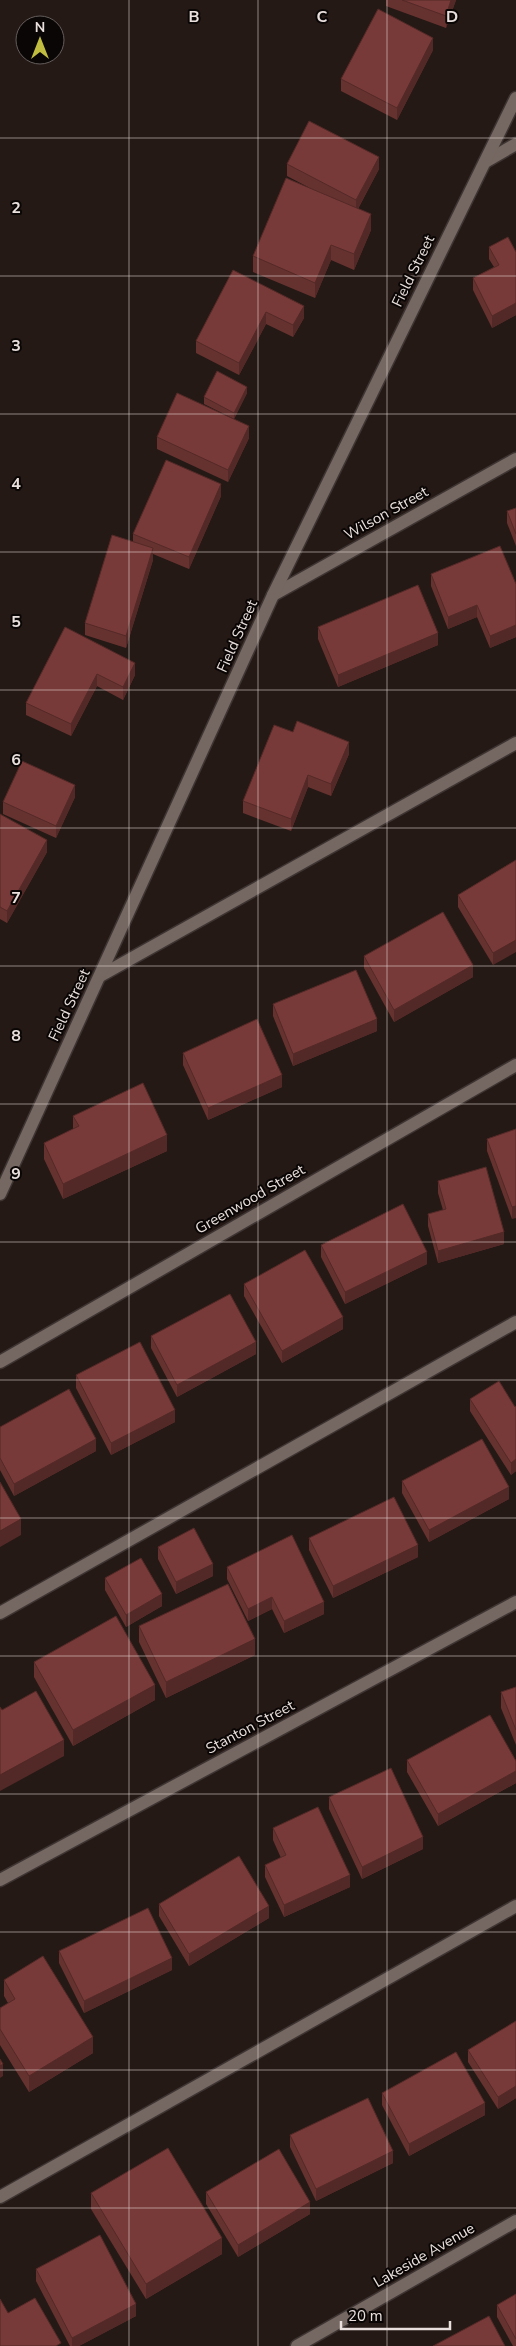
<svg xmlns="http://www.w3.org/2000/svg" width="516" height="2346" font-family="'Nunito Sans',sans-serif">
<rect width="100%" height="100%" fill="#251915"/>
<g fill="none" stroke-linecap="round" stroke-linejoin="round">
<defs>
<g id="service">
<path d="M485,162L516,144"/>
<path d="M100,976L516,743"/>
<path d="M0,1613L516,1322"/>
<path d="M0,2197L516,1906"/>
</g>
<g id="minor">
<path d="M273,595L516,459"/>
<path d="M0,1194L273,595L516,98"/>
<path d="M0,1362L516,1065"/>
<path d="M0,1880L516,1602"/>
<path d="M297,2346L516,2221"/>
</g>
</defs>
<!-- service casing -->
<use href="#service" stroke="#3e3533" stroke-width="15"/>
<!-- minor casing -->
<use href="#minor" stroke="#3e3533" stroke-width="15"/>
<!-- service -->
<use href="#service" stroke="#756761" stroke-width="12"/>
<!-- minor -->
<use href="#minor" stroke="#756761" stroke-width="12"/>
</g>
<!-- wall -->
<g fill="#663230">
<path d="M386,0H456L446,28L386,6Z"/>
<path d="M433,50L397,120L341,91V79Z"/>
<path d="M287,164L379,169L358,209L371,230L354,270L331,260L315,298L253,272V256L308,187L287,176Z"/>
<path d="M489,247L516,252V315L492,328L473,290V278L494,267L489,259Z"/>
<path d="M233,270L304,318L293,337L266,324L239,375L196,353V341Z"/>
<path d="M247,393L234,419L204,404V397Z"/>
<path d="M157,437L249,438L228,482L157,449Z"/>
<path d="M221,496L189,569L153,554V560L126,648L85,635V623L133,542V534Z"/>
<path d="M516,508V546L507,523V511Z"/>
<path d="M431,574L516,584V637L490,648L477,617L448,629L431,586Z"/>
<path d="M65,627L135,675L123,700L97,686L71,736L26,715V703Z"/>
<path d="M318,627L438,645L338,687L318,639Z"/>
<path d="M349,754L331,796L308,787L291,831L243,813V801Z"/>
<path d="M75,797L56,838L3,814V802Z"/>
<path d="M0,814L47,852L7,923L0,919Z"/>
<path d="M516,860L493,965L458,907V895Z"/>
<path d="M364,956L473,977L394,1022L364,968Z"/>
<path d="M273,1004L377,1031L293,1066L273,1016Z"/>
<path d="M183,1053L282,1087L208,1120L183,1065Z"/>
<path d="M73,1116L167,1151L63,1199L44,1159V1143L73,1129Z"/>
<path d="M516,1129L512,1219L487,1151V1139Z"/>
<path d="M438,1181L504,1244L438,1263L428,1226V1214L443,1210L438,1193Z"/>
<path d="M321,1245L427,1264L345,1304L321,1257Z"/>
<path d="M244,1284L343,1329L282,1363L244,1296Z"/>
<path d="M151,1336L256,1354L177,1397L151,1348Z"/>
<path d="M76,1375L175,1422L111,1455L76,1388Z"/>
<path d="M470,1399L515,1407L516,1406V1471L511,1475L470,1411Z"/>
<path d="M0,1427L96,1451L14,1496L0,1470Z"/>
<path d="M402,1481L509,1499L429,1542L402,1493Z"/>
<path d="M309,1538L418,1557L333,1598L309,1550Z"/>
<path d="M158,1547L213,1576L176,1594L158,1559Z"/>
<path d="M227,1567L324,1614L284,1633L272,1609L248,1621L227,1579Z"/>
<path d="M105,1578L162,1606L126,1627L105,1590Z"/>
<path d="M139,1626L255,1655L166,1698L139,1642Z"/>
<path d="M34,1662L155,1700L73,1746L34,1677Z"/>
<path d="M516,1687V1745L501,1708V1692Z"/>
<path d="M407,1760L516,1761V1783L438,1826L407,1772Z"/>
<path d="M329,1797L423,1849L362,1879L329,1809Z"/>
<path d="M273,1828L350,1887L284,1917L265,1877V1865L281,1858L273,1840Z"/>
<path d="M159,1904L269,1918L189,1966L159,1916Z"/>
<path d="M59,1951L172,1970L84,2013L59,1963Z"/>
<path d="M4,1980L93,2053L29,2092L0,2045V2008L8,2003L4,1996Z"/>
<path d="M516,2021V2098L498,2109L468,2062V2050Z"/>
<path d="M382,2093L485,2115L409,2156L382,2105Z"/>
<path d="M290,2135L393,2163L316,2201L290,2147Z"/>
<path d="M206,2192L310,2214L238,2257L206,2204Z"/>
<path d="M91,2193L222,2254L146,2299L91,2209Z"/>
<path d="M36,2269L136,2316L79,2346H70L36,2281Z"/>
<path d="M516,2294V2346H513L497,2317V2305Z"/>
</g>
<!-- shaded-wall -->
<g fill="#532927">
<path d="M451,0H456L446,28V16Z"/>
<path d="M433,38V50L397,120V108Z"/>
<path d="M379,157V169L356,212V200Z"/>
<path d="M371,214V230L354,270V254Z"/>
<path d="M331,245V260L315,298V283Z"/>
<path d="M516,303V315L492,328V316Z"/>
<path d="M304,306V318L293,337V325Z"/>
<path d="M266,312V324L239,375V363Z"/>
<path d="M247,387V393L234,419V413Z"/>
<path d="M249,426V438L228,482V470Z"/>
<path d="M221,484V496L189,569V557Z"/>
<path d="M153,548V560L126,648V636Z"/>
<path d="M477,605V617L448,629V617Z"/>
<path d="M516,625V637L490,648V636Z"/>
<path d="M438,633V645L338,687V675Z"/>
<path d="M135,663V675L123,700V687Z"/>
<path d="M97,674V686L71,736V724Z"/>
<path d="M349,742V754L331,796V784Z"/>
<path d="M308,775V787L291,831V819Z"/>
<path d="M75,785V797L56,838V826Z"/>
<path d="M47,840V852L7,923V911Z"/>
<path d="M516,940V952L493,965V953Z"/>
<path d="M473,965V977L394,1022V1010Z"/>
<path d="M377,1019V1031L293,1066V1054Z"/>
<path d="M282,1075V1087L208,1120V1108Z"/>
<path d="M167,1135V1151L63,1199V1184Z"/>
<path d="M516,1206V1218L512,1219V1207Z"/>
<path d="M504,1232V1244L438,1263V1251Z"/>
<path d="M427,1252V1264L345,1304V1292Z"/>
<path d="M343,1317V1329L282,1363V1351Z"/>
<path d="M256,1342V1354L177,1397V1385Z"/>
<path d="M175,1410V1422L111,1455V1443Z"/>
<path d="M96,1439V1451L14,1496V1484Z"/>
<path d="M516,1459V1471L511,1475V1463Z"/>
<path d="M509,1487V1499L429,1542V1530Z"/>
<path d="M21,1519V1535L0,1547V1531Z"/>
<path d="M418,1545V1557L333,1598V1586Z"/>
<path d="M213,1564V1576L176,1594V1582Z"/>
<path d="M162,1594V1606L126,1627V1615Z"/>
<path d="M272,1597V1609L248,1621V1609Z"/>
<path d="M324,1602V1614L284,1633V1621Z"/>
<path d="M255,1639V1655L166,1698V1682Z"/>
<path d="M155,1685V1700L73,1746V1730Z"/>
<path d="M64,1740V1756L0,1791V1775Z"/>
<path d="M516,1771V1783L438,1826V1814Z"/>
<path d="M423,1837V1849L362,1879V1867Z"/>
<path d="M350,1875V1887L284,1917V1905Z"/>
<path d="M269,1906V1918L189,1966V1954Z"/>
<path d="M172,1958V1970L84,2013V2001Z"/>
<path d="M93,2037V2053L29,2092V2076Z"/>
<path d="M3,2064V2076L0,2078V2066Z"/>
<path d="M516,2086V2098L498,2109V2097Z"/>
<path d="M485,2103V2115L409,2156V2144Z"/>
<path d="M393,2151V2163L316,2201V2189Z"/>
<path d="M310,2202V2214L238,2257V2245Z"/>
<path d="M222,2238V2254L146,2299V2284Z"/>
<path d="M136,2304V2316L79,2346H72V2338Z"/>
</g>
<!-- building -->
<g fill="#773a38" stroke="#532927">
<path d="M402,0H451L446,16Z"/>
<path d="M378,9L433,38L397,108L341,79Z"/>
<path d="M309,121L379,157L356,200L287,164Z"/>
<path d="M286,178L371,214L354,254L331,245L315,283L253,256Z"/>
<path d="M508,237L516,252V303L492,316L473,278L499,265L489,247Z"/>
<path d="M233,270L304,306L293,325L266,312L239,363L196,341Z"/>
<path d="M217,371L247,387L234,413L204,397Z"/>
<path d="M177,393L249,426L228,470L157,437Z"/>
<path d="M166,460L221,484L189,557L133,534Z"/>
<path d="M516,508V534L507,511Z"/>
<path d="M112,535L153,548L126,636L85,623Z"/>
<path d="M500,546L516,584V625L490,636L477,605L448,617L431,574Z"/>
<path d="M418,585L438,633L338,675L318,627Z"/>
<path d="M65,627L135,663L123,687L97,674L71,724L26,703Z"/>
<path d="M297,721L349,742L331,784L308,775L291,819L243,801L274,725L293,732Z"/>
<path d="M22,761L75,785L56,826L3,802Z"/>
<path d="M0,814L47,840L7,911L0,907Z"/>
<path d="M516,860V940L493,953L458,895Z"/>
<path d="M443,912L473,965L394,1010L364,956Z"/>
<path d="M356,970L377,1019L293,1054L273,1004Z"/>
<path d="M257,1019L282,1075L208,1108L183,1053Z"/>
<path d="M143,1083L167,1135L63,1184L44,1143L79,1126L73,1116Z"/>
<path d="M516,1129V1206L512,1207L487,1139Z"/>
<path d="M486,1167L504,1232L438,1251L428,1214L446,1209L438,1181Z"/>
<path d="M403,1204L427,1252L345,1292L321,1245Z"/>
<path d="M305,1250L343,1317L282,1351L244,1284Z"/>
<path d="M230,1294L256,1342L177,1385L151,1336Z"/>
<path d="M140,1342L175,1410L111,1443L76,1375Z"/>
<path d="M499,1381L515,1407L516,1406V1459L511,1463L470,1399Z"/>
<path d="M69,1389L96,1439L14,1484L0,1458V1427Z"/>
<path d="M482,1439L509,1487L429,1530L402,1481Z"/>
<path d="M0,1482L21,1519L0,1531Z"/>
<path d="M394,1497L418,1545L333,1586L309,1538Z"/>
<path d="M194,1528L213,1564L176,1582L158,1547Z"/>
<path d="M292,1535L324,1602L284,1621L272,1597L248,1609L227,1567Z"/>
<path d="M141,1558L162,1594L126,1615L105,1578Z"/>
<path d="M228,1584L255,1639L166,1682L139,1626Z"/>
<path d="M116,1616L155,1685L73,1730L34,1662Z"/>
<path d="M516,1687V1730L501,1692Z"/>
<path d="M36,1691L64,1740L0,1775V1707L2,1710Z"/>
<path d="M490,1715L516,1761V1771L438,1814L407,1760Z"/>
<path d="M391,1768L423,1837L362,1867L329,1797Z"/>
<path d="M318,1807L350,1875L284,1905L265,1865L286,1855L273,1828Z"/>
<path d="M239,1856L269,1906L189,1954L159,1904Z"/>
<path d="M148,1908L172,1958L84,2001L59,1951Z"/>
<path d="M43,1956L93,2037L29,2076L0,2029V2008L15,1999L4,1980Z"/>
<path d="M516,2021V2086L498,2097L468,2050Z"/>
<path d="M456,2052L485,2103L409,2144L382,2093Z"/>
<path d="M0,2059L3,2064L0,2066Z"/>
<path d="M368,2098L393,2151L316,2189L290,2135Z"/>
<path d="M168,2148L222,2238L146,2284L91,2193Z"/>
<path d="M279,2149L310,2202L238,2245L206,2192Z"/>
<path d="M100,2235L136,2304L72,2338L36,2269Z"/>
<path d="M516,2294V2339L497,2305Z"/>
<path d="M35,2298L61,2343L56,2346H0V2299L8,2313Z"/>
<path d="M489,2316L505,2346H433Z"/>
</g>
<!-- grid -->
<path fill="none" stroke="#e9e0dd" stroke-width="1" stroke-opacity="0.55" d="M129,0V2346M258,0V2346M387,0V2346M0,138H516M0,276H516M0,414H516M0,552H516M0,690H516M0,828H516M0,966H516M0,1104H516M0,1242H516M0,1380H516M0,1518H516M0,1656H516M0,1794H516M0,1932H516M0,2070H516M0,2208H516"/>
<g text-anchor="middle" dominant-baseline="central" stroke-width="4" stroke-linejoin="round" paint-order="stroke">
<!-- street labels -->
<g font-size="15" fill="#e9e0dd" stroke="#0a0605">
<text transform="translate(413 271) rotate(-64)">Field Street</text>
<text transform="translate(386 513) rotate(-29)">Wilson Street</text>
<text transform="translate(237 636) rotate(-66)">Field Street</text>
<text transform="translate(69 1005) rotate(-65)">Field Street</text>
<text transform="translate(250 1199) rotate(-30)">Greenwood Street</text>
<text transform="translate(250 1727) rotate(-28)">Stanton Street</text>
<text transform="translate(424 2255) rotate(-30)">Lakeside Avenue</text>
</g>
</g>
<g font-size="16" text-anchor="middle" font-weight="bold" fill="#e9e0dd" stroke="#0a0605" stroke-width="4" stroke-linejoin="round" paint-order="stroke">
<text x="194" y="22">B</text>
<text x="322" y="22">C</text>
<text x="452" y="22">D</text>
<text x="16" y="213">2</text>
<text x="16" y="351">3</text>
<text x="16" y="489">4</text>
<text x="16" y="627">5</text>
<text x="16" y="765">6</text>
<text x="16" y="903">7</text>
<text x="16" y="1041">8</text>
<text x="16" y="1179">9</text>
</g>
<!-- north arrow -->
<g transform="translate(40 40)"><circle r="24" fill="#0a0605" stroke="#635d5b"/>
<path d="M0-4L9 19L0 12L-9 19Z" fill="#c1bd40"/>
<text y="-8" font-size="14" font-weight="bold" text-anchor="middle" fill="#e9e0dd">N</text>
</g>
<!-- scale -->
<path d="M341 2321v8h109v-8" fill="none" stroke="#e9e0dd" stroke-width="2.5"/>
<text x="348" y="2321" font-size="15" fill="#e9e0dd" stroke="#0a0605" stroke-width="4" paint-order="stroke">20 m</text>
</svg>
